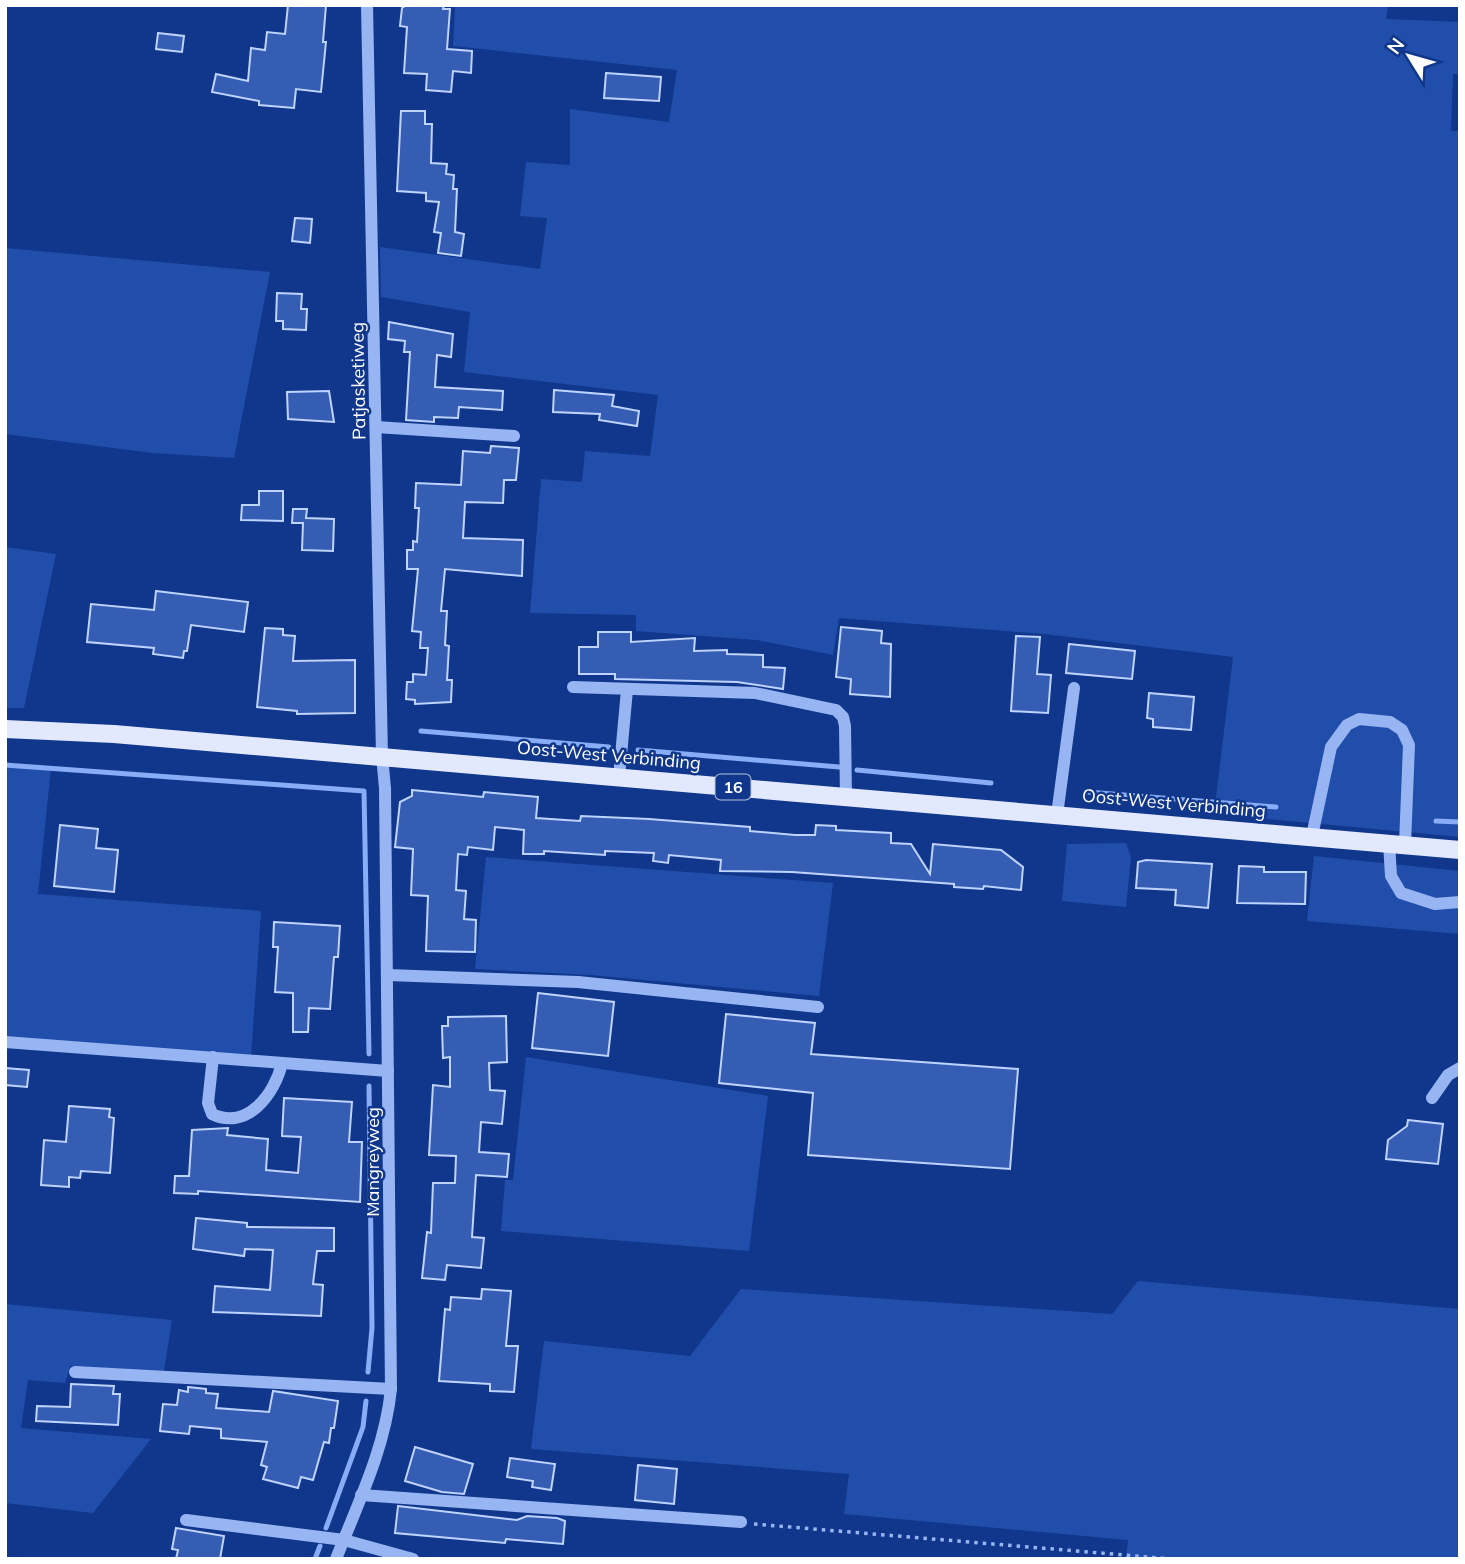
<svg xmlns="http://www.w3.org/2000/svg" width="1465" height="1564" font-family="Mulish,sans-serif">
<rect width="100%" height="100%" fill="#10378b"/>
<!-- green -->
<g fill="#224eab">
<path d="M455,5H1388L1386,19L1460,22V74H1453L1451,131H1460V837L1214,814L1233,657L1045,634L839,618L833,655L757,640L636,631V615L530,613L541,479L582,482L585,451L650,456L658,395L464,372L470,312L381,297L380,247L540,269L547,218L520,216L526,162L570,165V109L669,122L677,70L453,46Z"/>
<path d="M5,248L270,272L234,458L152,453L5,434Z"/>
<path d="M5,547L56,554L24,708H5Z"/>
<path d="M8,765L51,768L38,894L261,911L251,1057L5,1037V784Z"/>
<path d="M1126,843L1131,857L1126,907L1062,901L1067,844Z"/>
<path d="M1314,856L1460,871V934L1307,921Z"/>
<path d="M486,857L833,883L819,996L591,975L475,969Z"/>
<path d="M526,1057L768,1096L749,1251L501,1231L505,1180H513Z"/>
<path d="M1138,1281L1460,1309V1559H1126L1128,1540L844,1514L849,1474L531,1449L544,1341L690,1356L741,1289L1112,1314Z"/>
<path d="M5,1304L172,1320L164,1371L70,1366L65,1383L28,1380L21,1428L151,1439L93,1513L5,1503Z"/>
</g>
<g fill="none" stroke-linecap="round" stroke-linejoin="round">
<!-- stream -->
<g stroke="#88adf6" stroke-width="5">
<path d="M421,731L609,747"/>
<path d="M638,750L839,767"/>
<path d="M5,765L364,791L369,1054"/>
<path d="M857,770L991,783"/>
<path d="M1087,792L1276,807"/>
<path d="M1436,821L1460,822"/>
<path d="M368,1372L372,1328L369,1086"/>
<path d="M326,1528L363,1427L366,1401"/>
<path d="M315,1559L320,1546"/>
</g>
</g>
<!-- building -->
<g fill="#345db3" stroke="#bed3fd" stroke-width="2">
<path d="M288,5H326L323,42H326L321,92L296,89L294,108L259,105V101L212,92L216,74L248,81L251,48L265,50L267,32L285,34Z"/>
<path d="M407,5H444L443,9H450L447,49L472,51L471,73L453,71L451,92L426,90L427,74L404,73L407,27L400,26L402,8Z"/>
<path d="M158,33L184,36L182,52L156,49Z"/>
<path d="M606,73L661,77L659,101L604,98Z"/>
<path d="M401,111H425V124H432L431,163L447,164L446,174L454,175L453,189H457L455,232L464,234L461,256L438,253L441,233L434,232L439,202L426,201V193L397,191Z"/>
<path d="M295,218L312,219L310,243L292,241Z"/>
<path d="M277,293L302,294L301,309H307L306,330L283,329V321H276Z"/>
<path d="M389,322L453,334L451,357L437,355L435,387L503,391L502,410L459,407L458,418L434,417V422L406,420L410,352H404L405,341L388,339Z"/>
<path d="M554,390L614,395L612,406L639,411L637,426L599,420L600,414L553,412Z"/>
<path d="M329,391L334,422L288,419L287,392Z"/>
<path d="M491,446L519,448L516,480H504L503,503L465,502L463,538L523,540L522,576L445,569L441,611H447L445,645L449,646L447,680H452L451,702L415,704V700L406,699L407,682H413V674L426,675L428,648H420L421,632L412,631L418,569H407V550H413V541L417,542L419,508H415L416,483L461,485L463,451L490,453Z"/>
<path d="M259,491H283V521L241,520L242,505H259Z"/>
<path d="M293,509H307L306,518L334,519L333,551L302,550L303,523H292Z"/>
<path d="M156,591L248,602L244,632L191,625L187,651H184L183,658L153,654L154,648L87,642L91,604L154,610Z"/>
<path d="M841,627L882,631L881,643L891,644L890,697L850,694L851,679L836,677Z"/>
<path d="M265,628L283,629V635L295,636L293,661L355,660V713L297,714V711L257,707Z"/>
<path d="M598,632H631V642L695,638L694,651L727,650V654L763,655V667L785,668L783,689L737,682L615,679V674H579V647H598Z"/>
<path d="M1016,636L1040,637L1037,674L1051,675L1048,713L1011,711Z"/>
<path d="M1069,644L1135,651L1132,679L1066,673Z"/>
<path d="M1149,693L1194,697L1191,730L1153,727V719L1147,718Z"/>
<path d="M412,790L483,797L484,792L538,797L536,818L580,821L581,816L649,819L750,827V831L795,835H815L816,825L836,826V830L891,833V843L911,844L930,874L933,844L1001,850L1023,867L1021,890L984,886L983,889L954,887V884L792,872L720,871L721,860L669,855L668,863L653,861L654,853L605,851V855L544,851V854H523L524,830L495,827L493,850L468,847L467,855L458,854L456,890L466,891L464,919L476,920L475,952L426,951L428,896L411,895L413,849L395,847L400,802L412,796Z"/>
<path d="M60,825L98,829L96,848L118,850L114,892L54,886Z"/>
<path d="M1146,860L1212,864L1208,908L1175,905L1176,890L1136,888L1138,862Z"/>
<path d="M1239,866L1264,867V872H1306L1305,904L1237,903Z"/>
<path d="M274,922L340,926L338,957H334L330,1009L309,1008L308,1032H293V993L275,992L278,947H273Z"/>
<path d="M538,993L614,1002L608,1056L532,1048Z"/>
<path d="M726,1014L815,1023L811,1054L1018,1069L1010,1169L808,1155L813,1093L719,1083Z"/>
<path d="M506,1016L507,1062L489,1063L490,1090L505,1091L502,1124L481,1122L479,1152L509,1154L507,1177L476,1175L472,1237L484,1238L481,1268L447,1265L445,1280L422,1278L427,1232L431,1233L433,1183H455L456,1156L429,1155L433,1085L450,1087V1057L443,1058L442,1026H448V1017Z"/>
<path d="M5,1068L29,1070L27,1087L5,1085Z"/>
<path d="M284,1098L352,1102L349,1142H362L360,1202L198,1191V1194L174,1193L175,1176H189L192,1130L228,1128L227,1135L268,1139L266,1170L298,1173L301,1137L282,1136Z"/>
<path d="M69,1106L110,1109L109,1117L114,1118L110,1173L81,1171L80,1178L69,1177V1187L41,1185L44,1140L66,1142Z"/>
<path d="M1408,1120L1443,1124L1438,1164L1386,1159L1388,1140L1407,1126Z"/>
<path d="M196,1218L247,1223V1227L334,1228V1251H317L313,1284L323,1285L321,1316L213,1312L215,1286L270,1290L273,1250L245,1249L244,1256L193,1249Z"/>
<path d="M482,1289L511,1291L506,1346H518L514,1392L490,1391V1384L439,1381L445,1309L450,1310L451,1297L481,1299Z"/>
<path d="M71,1384L114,1386L113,1394H120L118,1425L36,1421L37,1406L70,1407Z"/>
<path d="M188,1387L206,1389V1393L218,1394L216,1408L269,1412L273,1391L338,1401L334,1428H331L329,1443L324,1442L313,1480L301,1477L298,1488L263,1479L267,1467L261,1465L267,1442L221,1438V1429L190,1426L189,1434L160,1431L163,1404L177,1405L179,1390L188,1392Z"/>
<path d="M415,1447L473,1464L464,1494L442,1492L405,1481Z"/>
<path d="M510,1458L555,1464L551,1490L532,1487L533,1481L507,1477Z"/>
<path d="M638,1465L677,1469L674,1504L635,1500Z"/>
<path d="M398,1506L517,1520L527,1516L557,1518L565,1521L563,1544L506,1539L505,1543L395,1533Z"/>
<path d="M176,1528L224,1536L220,1559H176L178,1550L172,1549Z"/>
</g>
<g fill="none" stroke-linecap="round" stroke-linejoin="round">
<!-- path -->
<path stroke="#97b5f2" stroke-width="3.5" stroke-dasharray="3.5 5" stroke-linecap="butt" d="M754,1524L1172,1559"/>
<!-- minor -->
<g stroke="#97b5f2" stroke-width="12">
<path d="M376,427L514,436"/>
<path d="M573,687L755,693L836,710L843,717L845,726L846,797"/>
<path d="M619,777L627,690"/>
<path d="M1057,815L1074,688"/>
<path d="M1312,836L1331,747L1347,725L1359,719L1390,722L1402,730L1409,745L1405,844"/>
<path d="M1389,843L1391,876L1401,893L1435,904L1460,902"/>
<path d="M388,975L578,982L818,1007"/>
<path d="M5,1042L388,1071"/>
<path d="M213,1057L208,1103L212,1114C247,1131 275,1094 282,1063"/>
<path d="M1432,1098L1448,1075L1460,1068"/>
<path d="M75,1372L391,1389"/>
<path d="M361,1495L741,1522"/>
<path d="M186,1520L344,1540L413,1559"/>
<path d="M336,1559C358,1503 385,1449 391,1389L385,788L382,756L367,5"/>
</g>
<!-- major -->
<path stroke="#e2e9ff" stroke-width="18" d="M5,729L114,734L1460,850"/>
</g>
<g text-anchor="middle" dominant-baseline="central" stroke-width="5" stroke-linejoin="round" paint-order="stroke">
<!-- shield labels -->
<rect fill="#10378b" stroke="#b7c3dc" stroke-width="2" x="715.5" y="774.5" width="35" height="25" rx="5"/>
<g font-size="16" font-weight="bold" fill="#fff">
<text x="733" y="787">16</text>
</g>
<!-- street labels -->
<g font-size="18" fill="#fff" stroke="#10378b">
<text transform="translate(358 381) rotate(-91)">Patjasketiweg</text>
<text transform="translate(609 755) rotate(5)">Oost-West Verbinding</text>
<text transform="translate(1174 803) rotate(5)">Oost-West Verbinding</text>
<text transform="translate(372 1162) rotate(-90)">Mangreyweg</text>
</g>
</g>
<!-- border -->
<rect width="1465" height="1564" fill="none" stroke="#ffffff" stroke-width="14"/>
<!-- north arrow -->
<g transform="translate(1409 56) rotate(307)" stroke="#10378b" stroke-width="5" paint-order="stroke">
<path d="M0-5L12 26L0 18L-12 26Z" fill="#ffffff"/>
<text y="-10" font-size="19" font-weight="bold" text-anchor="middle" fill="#ffffff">N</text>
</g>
</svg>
